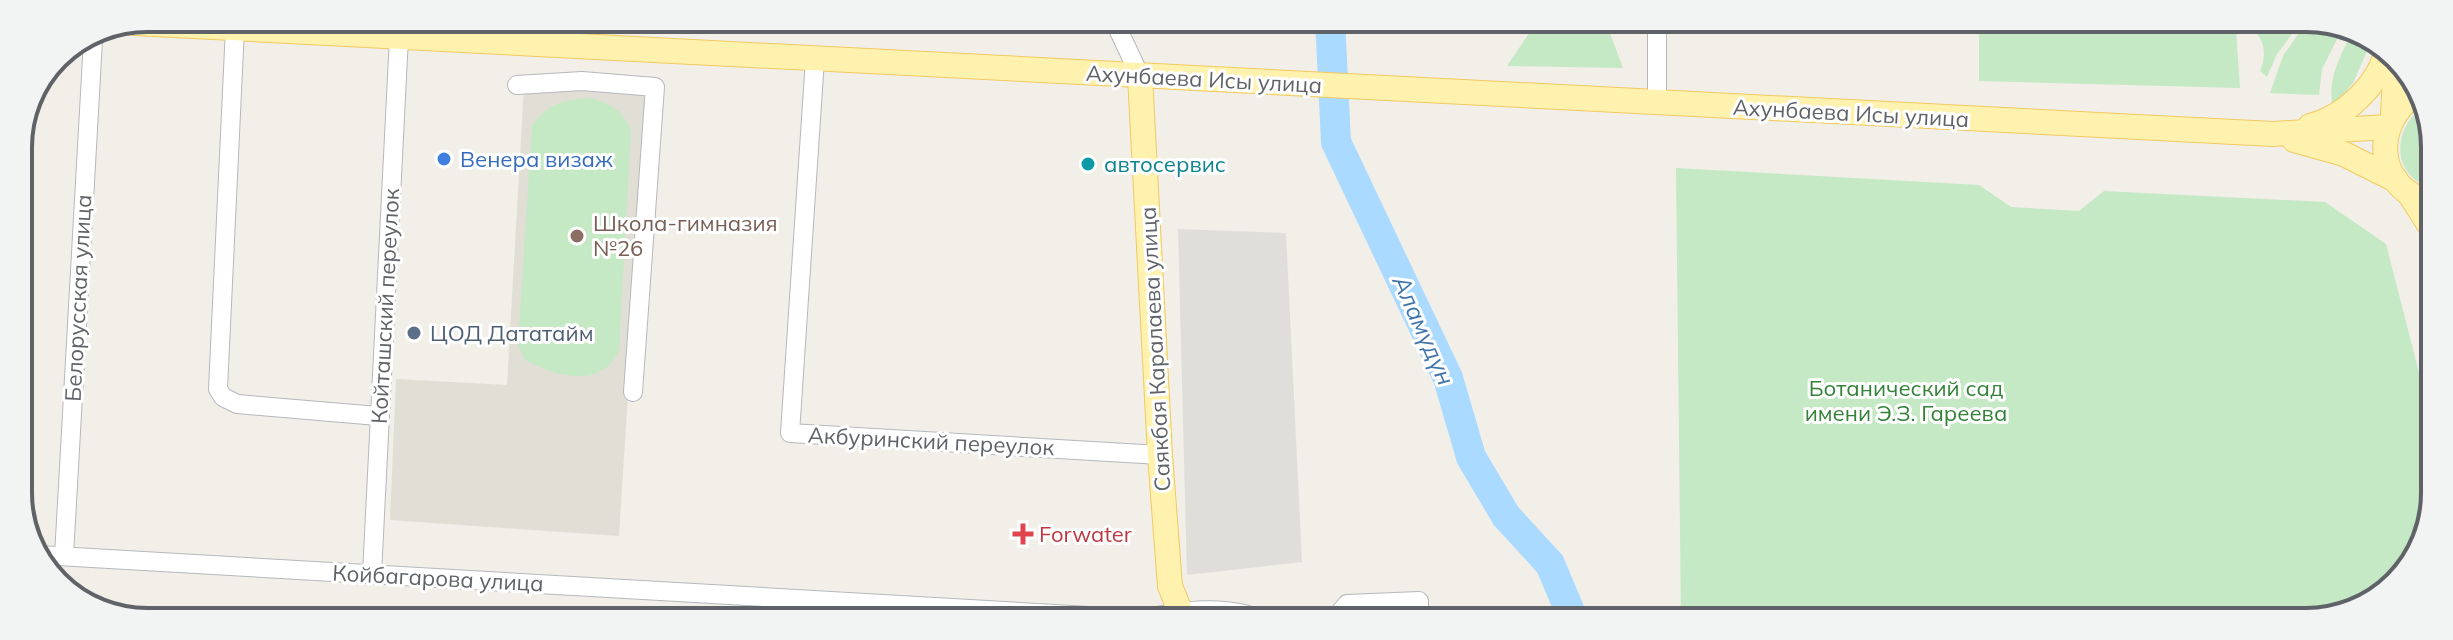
<svg xmlns="http://www.w3.org/2000/svg" width="2453" height="640" font-family="Mulish,sans-serif">
<rect width="100%" height="100%" fill="#f1efe8"/>
<!-- industrial -->
<path fill="#e0deda" d="M1178,229L1286,233L1302,562L1187,575Z"/>
<!-- education -->
<path fill="#e1ded6" d="M524,86L647,93L619,536L390,520L396,379L507,385Z"/>
<!-- green -->
<g fill="#c5e8c5">
<path d="M1538,20H1605L1623,68L1507,66Z"/>
<path d="M2170,20L2302,21L2277,54L2267,77L2260,71C2269,52 2263,23 2236,30L2240,88L1979,81V34L2165,27Z"/>
<path d="M2307,21H2331L2343,27L2322,69L2319,95L2270,93L2283,56Z"/>
<path d="M2355,33L2371,42L2353,83L2333,107C2327,81 2339,58 2351,35Z"/>
<path d="M590,98C610,103 623,111 631,130L619,351C599,390 557,376 525,360L518,346L532,125C550,103 562,100 590,98Z"/>
<path d="M2424,106L2432,122V188C2390,176 2392,128 2424,106Z"/>
<path d="M1676,168L1979,185L2011,207L2079,211L2104,191L2325,202L2386,244L2432,423V518L2391,590L2314,622L1681,621Z"/>
</g>
<g fill="none" stroke-linecap="round" stroke-linejoin="round">
<!-- river -->
<path stroke="#aadaff" stroke-width="30" d="M1330,19L1336,142L1448,378L1471,457L1506,516L1550,564L1574,621"/>
<defs>
<g id="minor">
<path d="M1134,19L1117,27L1140,76"/>
<path d="M235,28L218,389L223,397L237,404L378,416"/>
<path d="M538,44L539,18"/>
<path d="M815,59L790,433L1160,455"/>
<path d="M517,85L582,81L655,87L633,392"/>
<path d="M1657,102V20"/>
<path d="M40,555L1142,619C1181,611 1226,603 1264,621"/>
<path d="M64,556L93,40"/>
<path d="M372,574L399,37"/>
<path d="M1333,621L1347,604L1419,601V621"/>
</g>
<g id="major">
<path d="M135,23L2273,134L2387,127"/>
<path d="M2393,54L2395,77L2393,113"/>
<path d="M1140,76L1160,455L1170,586L1180,611V621"/>
<path d="M2417,93C2370,123 2375,191 2432,202"/>
<path d="M2310,126C2345,117 2379,85 2387,50"/>
<path d="M2294,140L2344,154L2396,180"/>
<path d="M2409,193L2432,229"/>
</g>
</defs>
<!-- minor casing -->
<use href="#minor" stroke="#b5b8bc" stroke-width="20"/>
<!-- major casing -->
<use href="#major" stroke="#f2c960" stroke-width="26"/>
<!-- minor -->
<use href="#minor" stroke="#fff" stroke-width="18"/>
<!-- major -->
<use href="#major" stroke="#fff2af" stroke-width="24"/>
</g>
<!-- markers -->
<circle fill="#3f7fe0" stroke="#fff" stroke-width="3" cx="444" cy="159" r="8"/>
<circle fill="#0f9aa8" stroke="#fff" stroke-width="3" cx="1088" cy="164" r="8"/>
<circle fill="#8d6e63" stroke="#fff" stroke-width="3" cx="577" cy="236" r="8"/>
<circle fill="#5c6f8a" stroke="#fff" stroke-width="3" cx="414" cy="333" r="8"/>
<path fill="#e0444e" stroke="#fff" stroke-width="3" d="M1019 522h8v8h8v8h-8v8h-8v-8h-8v-8h8z"/>
<g text-anchor="middle" dominant-baseline="central" stroke-width="6" stroke-linejoin="round" paint-order="stroke">
<!-- street labels -->
<g font-size="22" fill="#5f6368" stroke="#fff">
<text transform="translate(1204 79) rotate(3)">Ахунбаева Исы улица</text>
<text transform="translate(1851 113) rotate(3)">Ахунбаева Исы улица</text>
<text transform="translate(78 298) rotate(-87)">Белорусская улица</text>
<text transform="translate(385 306) rotate(-87)">Койташский переулок</text>
<text transform="translate(1155 349) rotate(-93)">Саякбая Каралаева улица</text>
<text transform="translate(931 441) rotate(3)">Акбуринский переулок</text>
<text transform="translate(438 578) rotate(3)">Койбагарова улица</text>
</g>
<!-- shop labels -->
<g font-size="22" fill="#366cbe" stroke="#fff" text-anchor="start">
<text x="460" y="159">Венера визаж</text>
</g>
<!-- culture labels -->
<g font-size="22" fill="#0d838f" stroke="#fff" text-anchor="start">
<text x="1104" y="164">автосервис</text>
</g>
<!-- education labels -->
<g font-size="22" fill="#785e54" stroke="#fff" text-anchor="start">
<text x="593" y="223">Школа-гимназия<tspan x="593" dy="25">№26</tspan></text>
</g>
<!-- service labels -->
<g font-size="22" fill="#4e5e75" stroke="#fff" text-anchor="start">
<text x="430" y="333">ЦОД Дататайм</text>
</g>
<!-- park labels -->
<g font-size="22" fill="#348238" stroke="#fff">
<text x="1906" y="388">Ботанический сад<tspan x="1906" dy="25">имени Э.З. Гареева</tspan></text>
</g>
<!-- health labels -->
<g font-size="22" fill="#be3a42" stroke="#fff" text-anchor="start">
<text x="1039" y="534">Forwater</text>
</g>
<!-- water labels -->
<g font-size="24" font-style="italic" fill="#4174aa" stroke="#fff">
<text transform="translate(1424 330) rotate(66)">Аламүдүн</text>
</g>
</g>
<!-- crop -->
<path d="M0 0H2453V640H0ZM147 32H2306A115 115 0 0 1 2421 147V493A115 115 0 0 1 2306 608H147A115 115 0 0 1 32 493V147A115 115 0 0 1 147 32Z" fill="#f2f3f3" fill-rule="evenodd"/>
<path fill="none" stroke="#5f6368" stroke-width="4" d="M147 32H2306A115 115 0 0 1 2421 147V493A115 115 0 0 1 2306 608H147A115 115 0 0 1 32 493V147A115 115 0 0 1 147 32Z"/>
</svg>
